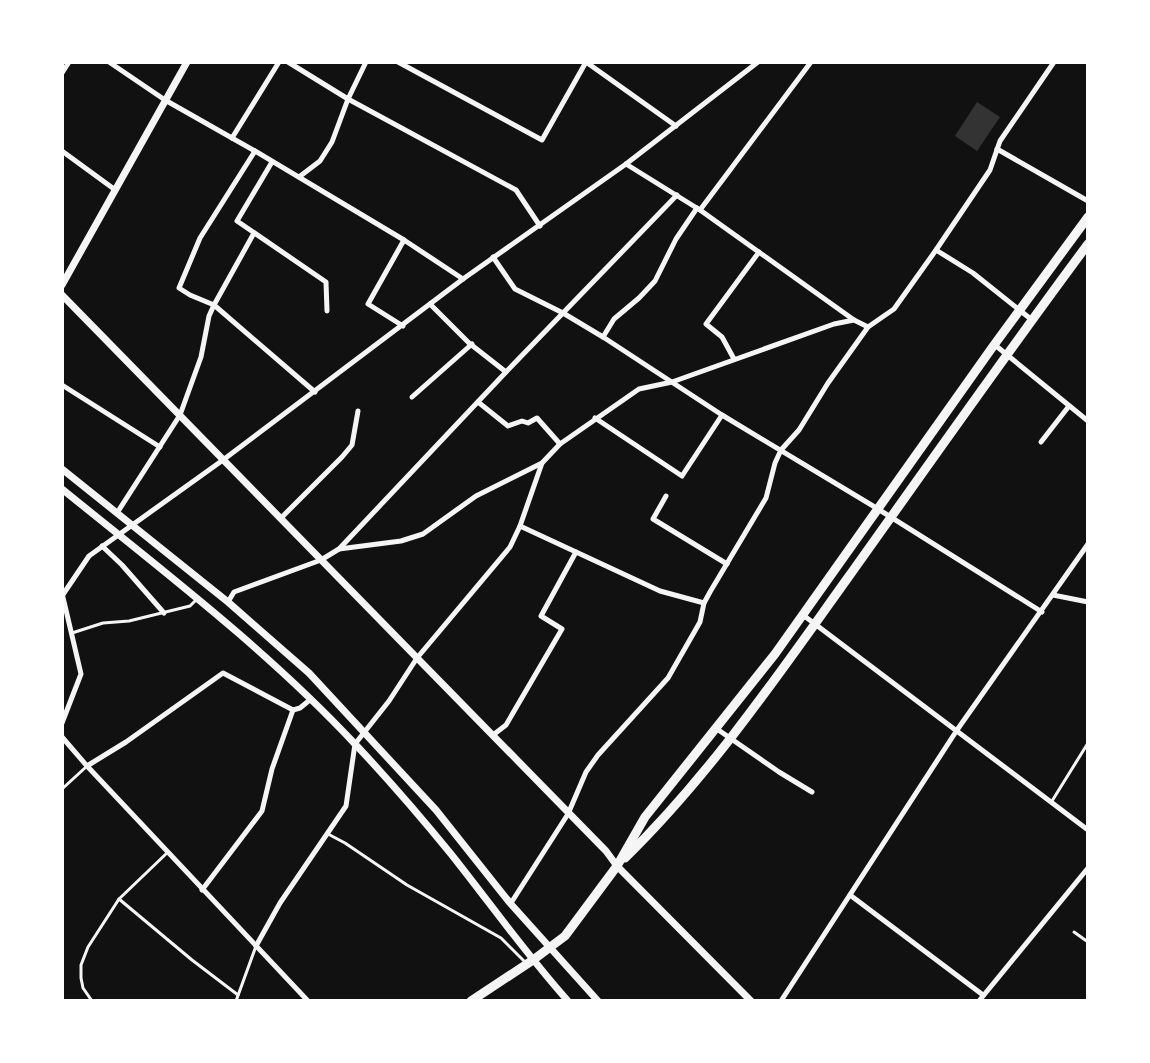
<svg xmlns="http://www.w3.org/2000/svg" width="1150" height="1063" font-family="'Asap Condensed',sans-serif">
<rect width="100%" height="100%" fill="#111"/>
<!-- water -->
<path fill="#333" d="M977,102L1000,117L977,151L955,136Z"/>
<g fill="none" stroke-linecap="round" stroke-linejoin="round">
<!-- service -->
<g stroke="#f5f5f5" stroke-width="3">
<path d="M72,633L103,623L129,621L190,606L195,601"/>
<path d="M62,789L86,767"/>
<path d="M1052,801L1088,743"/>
<path d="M328,834L345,843L407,885L501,938L525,962"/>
<path d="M119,899L192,960L238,995"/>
<path d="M1074,932L1088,942"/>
<path d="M92,1001L83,988L81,978V965L88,947L119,899L168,852"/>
<path d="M236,1001L256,946"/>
</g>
<!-- minor -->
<g stroke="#f5f5f5" stroke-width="5">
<path d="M109,62L165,100L255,151L404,240L463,279"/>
<path d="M288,62L348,99L516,190L540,226"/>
<path d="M398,62L542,140L586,62L676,126"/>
<path d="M62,73L69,62"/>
<path d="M232,138L279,62"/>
<path d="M997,149L1088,201"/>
<path d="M62,151L114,189"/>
<path d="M255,151L200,238L179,288L190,295L214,305L315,392"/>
<path d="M272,162L237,221L326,282L327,311"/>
<path d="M626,164L700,210L854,320L868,327"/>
<path d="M299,177L320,161L332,142L348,99L366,62"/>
<path d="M700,210L811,62"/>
<path d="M936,250L973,273L1032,320"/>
<path d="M493,257L515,289L563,313L603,337L722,415L878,509L1042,612"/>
<path d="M430,304L469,343L506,372"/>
<path d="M403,326L368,304L404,240"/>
<path d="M603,337L614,319L639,298L655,281L676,239L697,208"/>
<path d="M995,345L1088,421"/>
<path d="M734,359L722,337L706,324L759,252"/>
<path d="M62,385L160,447"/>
<path d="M412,397L472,344"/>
<path d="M478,402L508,426L522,421L528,423L537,418L560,444"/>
<path d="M595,418L682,476L722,415"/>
<path d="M1041,442L1069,406"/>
<path d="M666,496L653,519L727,564"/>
<path d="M117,513L180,415L201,357L209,316L214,305L254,233"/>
<path d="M281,518L342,457L352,445L358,411"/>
<path d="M520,526L660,591L704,603"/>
<path d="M102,546L122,565L164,613"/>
<path d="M339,549L401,541L423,534L476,496L542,463L560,444L639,389L672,382L834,324L854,320"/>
<path d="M1053,595L1088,602"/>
<path d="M62,596L89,556L223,460L463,279L626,164L758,62"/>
<path d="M228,602L234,592L321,560L339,549L506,372L677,195"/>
<path d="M803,615L1088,830"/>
<path d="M62,723L81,674L62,593"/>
<path d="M717,729L779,772L812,792"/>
<path d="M493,735L506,725L562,629L541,616L576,552"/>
<path d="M62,737L87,766L308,1001"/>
<path d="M87,766L126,742L223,673L293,710L300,708L311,699"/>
<path d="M202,890L262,811L272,769L293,710"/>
<path d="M850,895L983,995"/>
<path d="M511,903L568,814L586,772L598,755L668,678L700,622L704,603L710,592L766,498L775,463L781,450L799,430L828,383L868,327L894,309L936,250L990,170L1000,141L1054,62"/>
<path d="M256,946L280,903L346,806L355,744L389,701L417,658L510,547L520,526L542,463"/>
<path d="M781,1001L957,730L1088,544"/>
<path d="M979,1001L1088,868"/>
</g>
<!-- tertiary -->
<g stroke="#f5f5f5" stroke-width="7">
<path d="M62,285L187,62"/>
<path d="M62,295L606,851L617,866L751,1001"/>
<path d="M62,469L228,602L309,673L436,810L510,903L598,1001"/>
<path d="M62,489C163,571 266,649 355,744C388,779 420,816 451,854C490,903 526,954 568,1001"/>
</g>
<!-- trunk -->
<g stroke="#f5f5f5" stroke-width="9">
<path d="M625,858C710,775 778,675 847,579C927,467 1006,354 1088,244"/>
<path d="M471,1001L533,960L565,936L617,866L645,817L775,654L994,345L1088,217"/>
</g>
</g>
<!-- border -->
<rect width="1150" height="1063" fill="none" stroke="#ffffff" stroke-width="128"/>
</svg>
